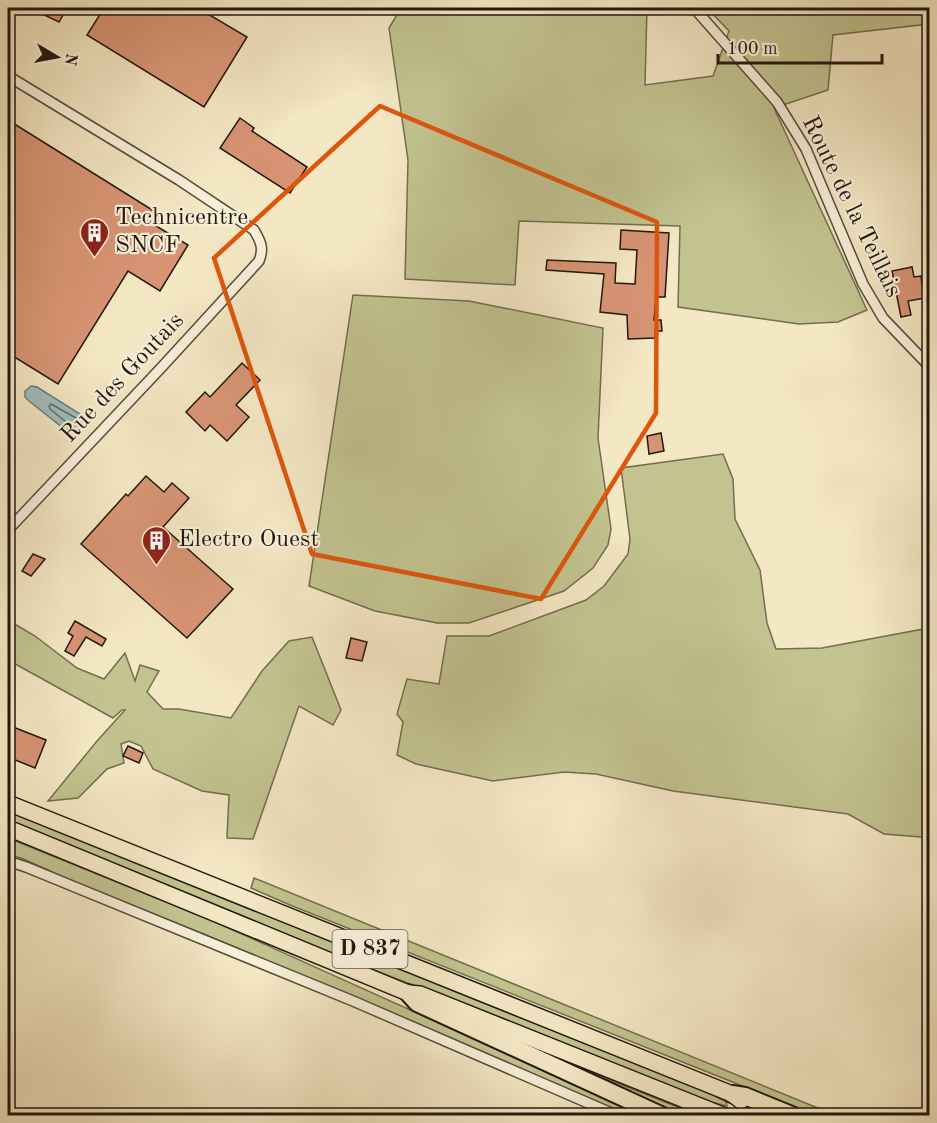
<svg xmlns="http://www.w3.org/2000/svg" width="937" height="1123" font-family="'Old Standard TT',serif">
<rect width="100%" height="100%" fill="#f4e7c4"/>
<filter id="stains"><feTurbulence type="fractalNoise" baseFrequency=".00333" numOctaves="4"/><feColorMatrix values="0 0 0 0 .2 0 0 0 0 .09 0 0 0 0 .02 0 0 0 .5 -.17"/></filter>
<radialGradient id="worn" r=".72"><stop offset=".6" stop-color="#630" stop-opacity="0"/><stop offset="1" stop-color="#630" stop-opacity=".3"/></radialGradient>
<!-- green -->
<g fill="#c2c390" stroke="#726e4e" stroke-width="1.5">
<path d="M401,8H647L645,85L713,76L729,31L707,8H929V24L833,35L828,90L774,108L867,310L838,322L799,324L678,307L680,226L519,221L515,285L405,279L408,160L389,28Z"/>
<path d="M353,295L469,301L603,328L598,438L611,529L608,545L593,568L564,591L469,623H437L375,611L309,586Z"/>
<path d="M723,454L733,479L735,519L760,570L767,623L776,649L822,648L929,628V835L921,837L884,834L848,814L673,791L596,774L564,772L493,781L416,764L397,755L403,722L397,714L407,679L439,684L447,636H489L586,600L604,586L628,554L630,539L621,468Z"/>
<path d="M8,620L35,636L77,668L104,679L125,653L135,681L140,665L159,671L147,692L163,709H179L231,718L262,671L289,641L312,637L341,710L333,725L299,706L253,839L227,838L229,795L202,791L153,769L141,746L129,741L121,744L124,763L107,769L78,798L48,801L97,741L125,710H122L113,718L8,660Z"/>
<path d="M8,810L709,1093L726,1102L727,1106L707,1101L369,968L8,821Z"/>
<path d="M8,838L213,921L643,1115H628L206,935L93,890L21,858L8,855Z"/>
<path d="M254,878L835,1115H815L290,905L251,888Z"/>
<path d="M564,1062L698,1115H675L575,1069Z"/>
</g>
<!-- water -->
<path fill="#a0bdbe" stroke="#6d7b77" stroke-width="1.5" d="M31,386L37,387L80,414L83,421L78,430L68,432L29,401L25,397V391Z"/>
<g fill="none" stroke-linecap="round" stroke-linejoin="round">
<!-- shore -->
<path stroke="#606a65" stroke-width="1.5" d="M51,404L76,418L75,424L70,425L50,409L49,406Z"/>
</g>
<!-- building -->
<g fill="#d79474" stroke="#21180c" stroke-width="1.5">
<path d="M30,8H67L59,22Z"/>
<path d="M104,8H198L247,37L204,107L87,35Z"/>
<path d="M240,118L254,128L252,131L307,167L290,193L220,148Z"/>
<path d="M8,120L162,216L156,226L188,245L160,291L128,271L58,384L8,353Z"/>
<path d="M621,230L669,233L665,297H656L654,320H661L662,331H655V338L628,339L627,315L600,312L604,274L546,270L547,260L616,263L615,283L635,284L637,250L620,249Z"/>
<path d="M912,267L914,277L921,276L922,286L930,285V297L908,301L911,315L901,317L892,271Z"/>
<path d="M242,363L260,380L236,405L249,417L227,441L210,425L205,431L186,412L205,392L210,397Z"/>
<path d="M661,433L664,451L649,454L647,436Z"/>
<path d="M146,476L164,492L172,483L189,498L163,527L233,589L187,638L81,544L126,494L128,496Z"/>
<path d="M33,554L45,559L31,576L22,571Z"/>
<path d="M75,621L106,639L102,646L86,637L74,656L65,651L73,636L68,633Z"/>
<path d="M351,638L367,642L362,661L346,658Z"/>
<path d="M8,725L46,740L35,768L8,757Z"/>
<path d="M128,746L143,753L139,763L123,756Z"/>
</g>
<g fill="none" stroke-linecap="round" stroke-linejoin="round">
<defs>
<g id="street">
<path d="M694,8L777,102L806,149L863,284L883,318L930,367"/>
<path d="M8,76L179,180L254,230C261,242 264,248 259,261L160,369L8,530"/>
<path d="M8,861L26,867L353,1001L618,1116"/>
</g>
<g id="primary">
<path d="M8,803L732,1094L741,1101"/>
<path d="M8,828L408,993L420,994L725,1116"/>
</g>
<g id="highway">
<path d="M408,993L417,1003L663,1116"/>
<path d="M732,1094L745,1096L794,1116"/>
</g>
</defs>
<!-- street casing -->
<use href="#street" stroke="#564c3a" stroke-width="12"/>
<!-- primary casing -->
<use href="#primary" stroke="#21180c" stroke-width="18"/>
<!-- highway casing -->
<use href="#highway" stroke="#21180c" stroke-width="20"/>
<!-- street -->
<use href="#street" stroke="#f8efd9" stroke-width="9"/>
<!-- primary -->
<use href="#primary" stroke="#f4e7c4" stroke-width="15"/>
<!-- highway -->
<use href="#highway" stroke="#f4e7c4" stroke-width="16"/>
</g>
<!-- marked area -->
<path fill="none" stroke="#de560c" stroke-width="4.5" stroke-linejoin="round" d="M380,106L657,222L656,413L541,599L312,554L214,258Z"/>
<!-- icons -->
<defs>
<symbol id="building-pin" viewBox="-11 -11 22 30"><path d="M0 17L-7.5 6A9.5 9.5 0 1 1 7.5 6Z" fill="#8f2418" stroke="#f8efd9"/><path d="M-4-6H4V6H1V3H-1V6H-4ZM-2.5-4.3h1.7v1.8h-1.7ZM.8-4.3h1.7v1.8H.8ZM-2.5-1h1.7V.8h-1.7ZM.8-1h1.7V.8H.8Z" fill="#fff"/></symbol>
</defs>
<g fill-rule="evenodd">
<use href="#building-pin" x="78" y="216" width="33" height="45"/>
<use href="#building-pin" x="140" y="524" width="33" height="45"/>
</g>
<g text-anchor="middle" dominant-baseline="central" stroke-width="4.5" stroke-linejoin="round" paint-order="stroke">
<!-- shield labels -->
<rect fill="#f8efd9" stroke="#62584a" stroke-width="1.5" x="332.5" y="930" width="75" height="38" rx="4.5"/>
<g font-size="22" font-weight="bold" fill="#21180c">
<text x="370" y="949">D 837</text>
</g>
<!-- street labels -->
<g font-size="24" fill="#21180c" stroke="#f8efd9">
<text transform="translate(851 207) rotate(64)">Route de la Teillais</text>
<text transform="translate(123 378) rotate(-47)">Rue des Goutais</text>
</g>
<!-- poi labels -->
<g font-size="24" fill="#21180c" stroke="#f8efd9" text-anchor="start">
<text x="115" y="218">Technicentre<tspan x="115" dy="28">SNCF</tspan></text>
<text x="178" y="540">Electro Ouest</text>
</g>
</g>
<!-- margin -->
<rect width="937" height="1123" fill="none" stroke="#f4e7c4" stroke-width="30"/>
<rect x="9" y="9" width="919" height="1105" fill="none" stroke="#21180c" stroke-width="3"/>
<rect x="15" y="15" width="907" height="1093" fill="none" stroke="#21180c" stroke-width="1.5"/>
<!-- north arrow -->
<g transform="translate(57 57) rotate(100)" stroke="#f8efd9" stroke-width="4.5" paint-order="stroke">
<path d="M0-4.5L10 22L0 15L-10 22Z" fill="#21180c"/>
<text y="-9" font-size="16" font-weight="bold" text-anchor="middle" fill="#21180c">N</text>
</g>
<!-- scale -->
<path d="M718 54v9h164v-9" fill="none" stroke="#21180c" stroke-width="3"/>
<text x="727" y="54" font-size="18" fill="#21180c" stroke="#f8efd9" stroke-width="4.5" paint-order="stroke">100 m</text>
<rect width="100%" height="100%" filter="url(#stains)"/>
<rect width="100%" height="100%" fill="url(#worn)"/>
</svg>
